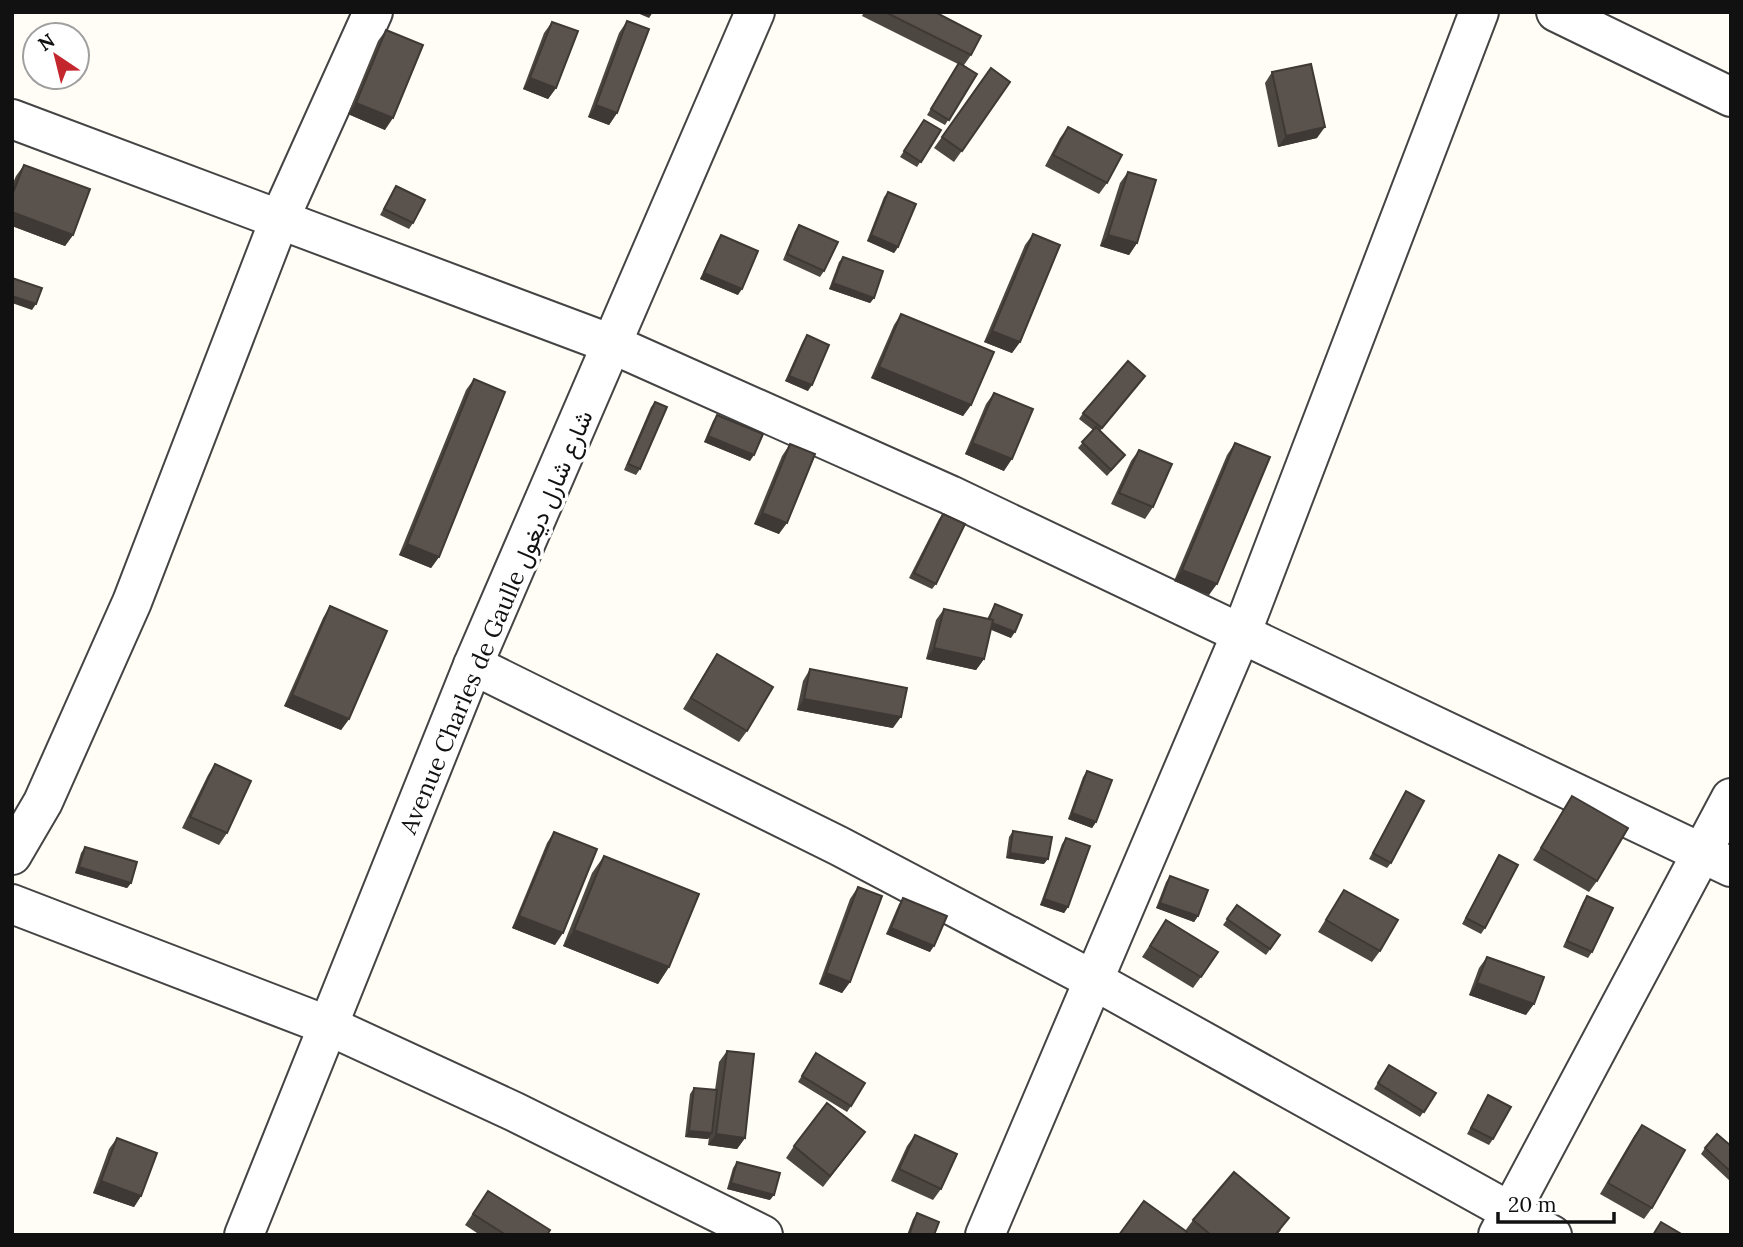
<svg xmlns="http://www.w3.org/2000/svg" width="1743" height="1247" font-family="Lora,Vazirmatn,serif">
<rect width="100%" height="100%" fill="#fffdf5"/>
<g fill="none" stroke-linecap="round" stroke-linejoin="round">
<defs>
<g id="street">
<path d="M1556,12L1731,97"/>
<path d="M12,119L614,345L950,495L1731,867"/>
<path d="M473,665L839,846L1095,981L1552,1235"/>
<path d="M12,855L43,802L132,602L280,218L373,12"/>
<path d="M12,904L329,1026L515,1112L763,1235"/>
<path d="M244,1235L473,665L755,12"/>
<path d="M985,1235L1241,634L1479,12"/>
<path d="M1498,1235L1731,798"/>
</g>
</defs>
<!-- street casing -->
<use href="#street" stroke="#444" stroke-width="42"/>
<!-- street -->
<use href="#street" stroke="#fff" stroke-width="38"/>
</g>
<!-- wall -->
<g fill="#4d4742">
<path d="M864,12H935L971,55L964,65L977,74L945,125L927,115L958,64L862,16Z"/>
<path d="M627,21L617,113L609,125L588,117L619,33Z"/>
<path d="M552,22L556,88L548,99L523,89L544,33Z"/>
<path d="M386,30L385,130L348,114L378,41Z"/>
<path d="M991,68L1010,82L954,162L934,148Z"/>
<path d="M1272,72L1317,138L1278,147L1265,83Z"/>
<path d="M924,120L941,130L917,167L900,157Z"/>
<path d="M1068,127L1107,183L1099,194L1045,166L1060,138Z"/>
<path d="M24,165L73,235L65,246L12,226V185L16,176Z"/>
<path d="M1128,172L1137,243L1129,255L1100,246L1120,183Z"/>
<path d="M396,186L413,223L409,229L380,215Z"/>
<path d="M888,192L898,247L894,253L867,241L884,197Z"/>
<path d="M799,225L824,271L820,277L783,260L795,231Z"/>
<path d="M1033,234L1020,342L1012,353L984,342L1025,245Z"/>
<path d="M721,235L738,295L700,279L717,241Z"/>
<path d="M843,257L874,298L870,303L829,289L839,262Z"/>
<path d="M901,314L971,405L963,416L871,378L894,325Z"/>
<path d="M807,335L808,391L785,381L803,341Z"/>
<path d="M1145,376L1100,431L1125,455L1107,476L1078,448L1093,430L1079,419L1083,413Z"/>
<path d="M474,379L439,557L431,568L399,555L466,390Z"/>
<path d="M994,393L1004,471L965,454L986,404Z"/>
<path d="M655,402L640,469L636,475L624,470L651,407Z"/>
<path d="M717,415L750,461L704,442L713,421Z"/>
<path d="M1235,443L1209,595L1174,581L1227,455Z"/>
<path d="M790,444L779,534L754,524L782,456Z"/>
<path d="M1139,450L1153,507L1145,519L1111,504L1131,461Z"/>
<path d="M943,514L936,584L932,589L909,578L939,519Z"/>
<path d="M995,604L1011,638L991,629L984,659L976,670L926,659L936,620L944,609L987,619Z"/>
<path d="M330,606L349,719L341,730L284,706L323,618Z"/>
<path d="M717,654L747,731L739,742L683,709L709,666Z"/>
<path d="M810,669L893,728L797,710L803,681Z"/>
<path d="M215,764L227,833L219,845L182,828L208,775Z"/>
<path d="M1087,771L1096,822L1092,828L1068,819L1083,777Z"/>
<path d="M1406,791L1391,863L1387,868L1369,859Z"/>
<path d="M1572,796L1597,881L1589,892L1533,860Z"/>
<path d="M1013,831L1044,864L1006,858L1009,837Z"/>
<path d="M554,832L555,945L512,928L547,843Z"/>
<path d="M1066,838L1068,907L1064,913L1040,905L1062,844Z"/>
<path d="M85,847L131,883L127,888L75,873L81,853Z"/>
<path d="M1499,855L1485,928L1481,934L1462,924Z"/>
<path d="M604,856L669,967L658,984L563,946L592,873Z"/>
<path d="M1170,876L1198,916L1194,922L1156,908L1166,882Z"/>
<path d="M858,887L850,982L842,993L819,984L850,899Z"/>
<path d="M1344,890L1380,951L1372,962L1318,932Z"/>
<path d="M1587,896L1592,952L1588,958L1563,947L1583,902Z"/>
<path d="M903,898L930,952L886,934L899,904Z"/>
<path d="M1237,905L1280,935L1266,955L1223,925Z"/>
<path d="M1166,920L1201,977L1193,988L1142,957Z"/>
<path d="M1487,957L1526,1015L1469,995L1479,968Z"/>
<path d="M727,1051L745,1138L737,1149L708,1145L709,1137L708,1139L685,1137L690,1094L694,1088L715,1090L719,1062Z"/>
<path d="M812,1059L851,1106L847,1112L798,1082Z"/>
<path d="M1389,1065L1436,1093L1420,1117L1374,1089Z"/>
<path d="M1488,1095L1493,1139L1489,1145L1467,1134Z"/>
<path d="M1642,1125L1652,1208L1644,1219L1600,1194L1634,1136Z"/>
<path d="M915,1135L941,1189L933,1200L891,1181L907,1146Z"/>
<path d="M117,1138L141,1196L134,1207L93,1193L109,1149Z"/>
<path d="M857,1143L823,1187L786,1158L794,1146Z"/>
<path d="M1731,1146V1182L1701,1154L1705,1148Z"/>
<path d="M737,1162L770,1200L727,1189L733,1168Z"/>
<path d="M488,1191L547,1235H480L465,1225Z"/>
<path d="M917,1213L934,1235H907L913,1219Z"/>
<path d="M1193,1220L1281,1230L1277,1235H1190L1185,1231Z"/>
</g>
<!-- shaded-wall -->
<g fill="#3f3936">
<path d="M635,12H653L649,18Z"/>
<path d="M530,78L556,88L548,99L523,89Z"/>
<path d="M356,103L393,118L385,130L348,114Z"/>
<path d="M596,105L617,113L609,125L588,117Z"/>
<path d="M1325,127L1317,138L1278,147L1286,136Z"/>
<path d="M12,212L73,235L65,246L12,226Z"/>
<path d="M871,235L898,247L894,253L867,241Z"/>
<path d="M1108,235L1137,243L1129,255L1100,246Z"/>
<path d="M704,273L742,289L738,295L700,279Z"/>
<path d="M833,283L874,298L870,303L829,289Z"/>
<path d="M12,296L36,304L32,310L12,303Z"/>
<path d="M992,331L1020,342L1012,353L984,342Z"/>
<path d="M879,367L971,405L963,416L871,378Z"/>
<path d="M789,376L812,385L808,391L785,381Z"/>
<path d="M708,436L754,455L750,461L704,442Z"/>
<path d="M972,443L1012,459L1004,471L965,454Z"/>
<path d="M762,513L787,523L779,534L754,524Z"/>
<path d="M407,544L439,557L431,568L399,555Z"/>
<path d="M1182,570L1217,584L1209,595L1174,581Z"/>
<path d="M988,621L1015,632L1011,638L984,627Z"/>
<path d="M934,648L984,659L976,670L926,659Z"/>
<path d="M292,695L349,719L341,730L284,706Z"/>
<path d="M804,699L901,717L893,728L797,710Z"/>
<path d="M1072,813L1096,822L1092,828L1068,819Z"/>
<path d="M1010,853L1048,859L1044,864L1006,858Z"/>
<path d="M79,867L131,883L127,888L75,873Z"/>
<path d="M1044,899L1068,907L1064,913L1040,905Z"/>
<path d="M1160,903L1198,916L1194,922L1156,908Z"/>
<path d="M519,916L563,933L555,945L512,928Z"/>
<path d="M891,928L934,946L930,952L886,934Z"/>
<path d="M574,930L669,967L658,984L563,946Z"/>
<path d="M826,973L850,982L842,993L819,984Z"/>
<path d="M1477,983L1534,1004L1526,1015L1469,995Z"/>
<path d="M689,1131L712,1133L708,1139L685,1137Z"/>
<path d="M716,1134L745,1138L737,1149L708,1145Z"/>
<path d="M101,1181L141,1196L134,1207L93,1193Z"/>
<path d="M731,1183L774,1195L770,1200L727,1189Z"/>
</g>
<!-- building -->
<g fill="#5a524d" stroke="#3f3936" stroke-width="2">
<path d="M885,12H935L981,36L971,55Z"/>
<path d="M627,21L649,29L617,113L596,105Z"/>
<path d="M552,22L578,31L556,88L530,78Z"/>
<path d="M386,30L423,45L393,118L356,103Z"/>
<path d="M959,63L977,74L949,120L931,109Z"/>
<path d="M1311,64L1325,127L1286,136L1272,72Z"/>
<path d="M991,68L1010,82L962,151L942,137Z"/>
<path d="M924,120L941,130L921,162L904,151Z"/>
<path d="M1068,127L1122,155L1107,183L1053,155Z"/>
<path d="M24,165L90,189L73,235L12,212V195Z"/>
<path d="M1128,172L1156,180L1137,243L1108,235Z"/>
<path d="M396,186L425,200L413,223L384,209Z"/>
<path d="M888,192L916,204L898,247L871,235Z"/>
<path d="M799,225L838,242L824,271L787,254Z"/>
<path d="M1033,234L1060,245L1020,342L992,331Z"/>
<path d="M721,235L758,251L742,289L704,273Z"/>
<path d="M843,257L883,271L874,298L833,283Z"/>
<path d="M12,278L42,288L36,304L12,296Z"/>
<path d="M901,314L994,352L971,405L879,367Z"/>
<path d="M807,335L829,345L812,385L789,376Z"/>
<path d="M1128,361L1145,376L1102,428L1083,413Z"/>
<path d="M474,379L505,392L439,557L407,544Z"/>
<path d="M994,393L1033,409L1012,459L972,443Z"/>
<path d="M655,402L667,407L640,469L628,464Z"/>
<path d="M717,415L763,434L754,455L708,436Z"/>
<path d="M1096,427L1125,455L1111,470L1082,442Z"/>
<path d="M1235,443L1270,457L1217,584L1182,570Z"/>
<path d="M790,444L815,454L787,523L762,513Z"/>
<path d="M1139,450L1172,464L1153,507L1119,493Z"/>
<path d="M943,514L965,524L936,584L914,573Z"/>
<path d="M995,604L1022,615L1015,632L992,623L993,620L989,619Z"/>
<path d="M330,606L387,631L349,719L292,695Z"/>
<path d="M944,609L993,620L984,659L934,648Z"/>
<path d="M717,654L773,687L747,731L691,698Z"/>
<path d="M810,669L907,688L901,717L804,699Z"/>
<path d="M215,764L251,781L227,833L190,817Z"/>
<path d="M1087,771L1112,780L1096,822L1072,813Z"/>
<path d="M1406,791L1424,801L1391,863L1373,853Z"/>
<path d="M1572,796L1628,828L1597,881L1541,848Z"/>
<path d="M1013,831L1052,837L1048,859L1010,853Z"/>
<path d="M554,832L597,849L563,933L519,916Z"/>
<path d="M1066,838L1090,846L1068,907L1044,899Z"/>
<path d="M85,847L137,862L131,883L79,867Z"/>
<path d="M1499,855L1518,865L1485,928L1466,918Z"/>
<path d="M604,856L699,894L669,967L574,930Z"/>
<path d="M1170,876L1208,890L1198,916L1160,903Z"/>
<path d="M858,887L882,896L850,982L826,973Z"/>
<path d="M1344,890L1398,920L1380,951L1326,920Z"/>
<path d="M1587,896L1613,908L1592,952L1567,941Z"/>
<path d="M903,898L947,916L934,946L891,928Z"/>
<path d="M1237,905L1280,935L1270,949L1227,919Z"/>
<path d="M1166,920L1218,952L1201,977L1150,946Z"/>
<path d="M1487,957L1544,977L1534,1004L1477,983Z"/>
<path d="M727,1051L754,1054L745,1138L716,1134Z"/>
<path d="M816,1053L865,1083L851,1106L802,1076Z"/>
<path d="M1389,1065L1436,1093L1424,1112L1378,1083Z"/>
<path d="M694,1088L717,1090L712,1133L689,1131Z"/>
<path d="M1488,1095L1511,1107L1493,1139L1471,1128Z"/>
<path d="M827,1103L865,1132L830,1176L794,1146Z"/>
<path d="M1642,1125L1685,1150L1652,1208L1608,1183Z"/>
<path d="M1717,1134L1731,1146V1172L1705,1148Z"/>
<path d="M915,1135L957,1154L941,1189L899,1169Z"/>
<path d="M117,1138L157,1153L141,1196L101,1181Z"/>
<path d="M737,1162L780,1173L774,1195L731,1183Z"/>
<path d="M1234,1172L1289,1218L1275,1235H1211L1193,1220Z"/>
<path d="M488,1191L550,1230L547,1235H506L473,1214Z"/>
<path d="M1144,1201L1187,1232L1185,1235H1119Z"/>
<path d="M917,1213L939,1222L934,1235H909Z"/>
<path d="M1661,1222L1683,1235H1653Z"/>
</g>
<g text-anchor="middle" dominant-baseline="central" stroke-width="7" stroke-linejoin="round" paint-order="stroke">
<!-- street labels -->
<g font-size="24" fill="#111" stroke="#fff">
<text transform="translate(496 622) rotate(-67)">Avenue Charles de Gaulle شارع شارل ديغول</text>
</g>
</g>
<!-- border -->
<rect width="1743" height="1247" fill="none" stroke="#111111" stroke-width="28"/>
<!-- north arrow -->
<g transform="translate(56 56) rotate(325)"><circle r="33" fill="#ffffff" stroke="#a0a0a0" stroke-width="2"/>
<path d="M0-5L12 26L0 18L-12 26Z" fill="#c4262e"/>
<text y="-10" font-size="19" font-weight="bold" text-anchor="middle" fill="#111111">N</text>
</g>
<!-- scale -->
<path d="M1498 1212v10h116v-10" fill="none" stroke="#111111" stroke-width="3.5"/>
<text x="1508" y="1212" font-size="21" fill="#111111" stroke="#ffffff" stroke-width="5" paint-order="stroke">20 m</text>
</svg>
